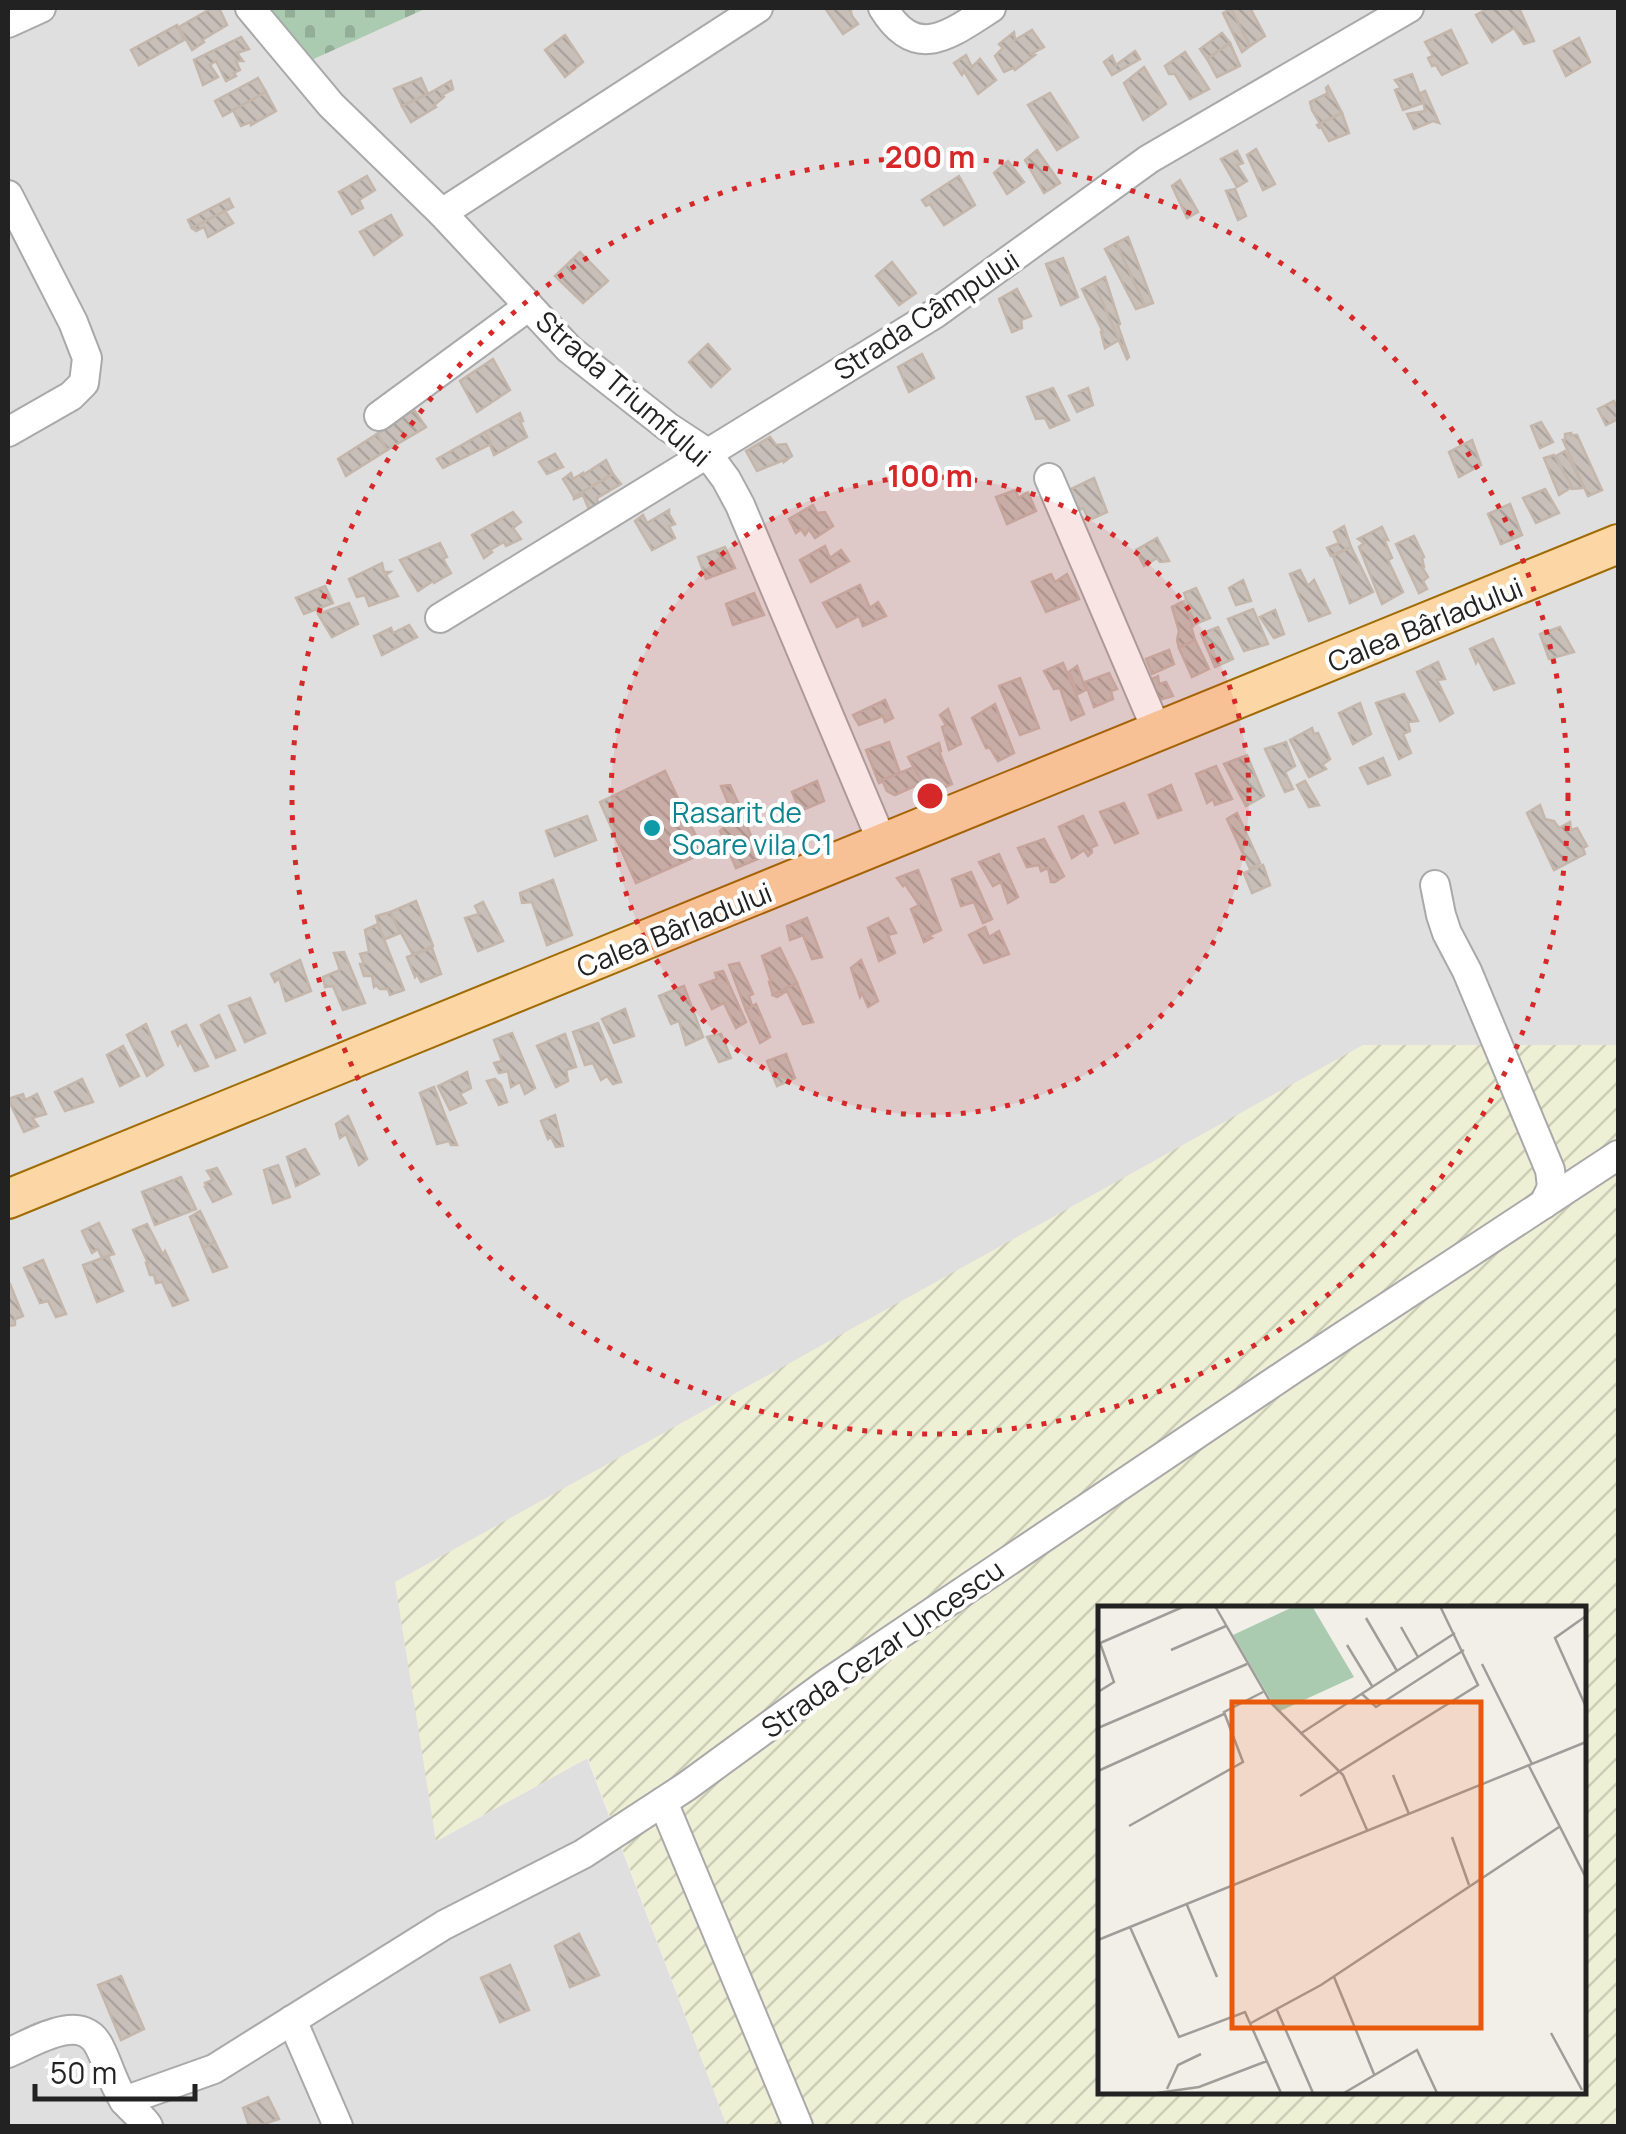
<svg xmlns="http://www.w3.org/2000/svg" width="1626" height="2134" font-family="Manrope,sans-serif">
<defs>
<pattern id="farmland-furrows" width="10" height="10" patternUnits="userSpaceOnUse" patternTransform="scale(2.5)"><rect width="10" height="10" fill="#eef0d5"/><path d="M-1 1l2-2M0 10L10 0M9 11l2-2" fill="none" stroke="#ccceb7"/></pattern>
<pattern id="cemetery-stones" width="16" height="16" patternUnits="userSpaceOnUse" patternTransform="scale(2.5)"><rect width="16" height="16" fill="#aacbaf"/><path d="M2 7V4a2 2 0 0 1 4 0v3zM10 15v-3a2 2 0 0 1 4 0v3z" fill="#92ae96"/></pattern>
<pattern id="building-back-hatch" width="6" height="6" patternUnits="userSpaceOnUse" patternTransform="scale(2.5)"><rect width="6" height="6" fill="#c7bfb8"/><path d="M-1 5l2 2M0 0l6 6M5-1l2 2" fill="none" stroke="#aba49e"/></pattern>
</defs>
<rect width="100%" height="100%" fill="#f2efe9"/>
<!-- residential -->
<path fill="#e0dfdf" d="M8,8H1618V1045H1363L437,1841L587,1758L727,2126H8Z"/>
<!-- farmland -->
<path fill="url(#farmland-furrows)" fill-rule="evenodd" d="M1363,1045H1618V2126H727L588,1758L436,1841L395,1582ZM1101,1609H1584V2092H1101Z"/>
<!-- cemetery -->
<path fill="url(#cemetery-stones)" d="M265,8H427L298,66Z"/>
<!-- building -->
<g fill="url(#building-back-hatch)" stroke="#c4b6ab" stroke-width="2.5">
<path d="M212,8H219L227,25L202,40L204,42L192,50L179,27Z"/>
<path d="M825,8H850L852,16L858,24L843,34Z"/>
<path d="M1230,8H1250L1265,36L1250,46Z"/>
<path d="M1489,8H1519L1534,41L1524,44L1514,28L1492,42L1476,15Z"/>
<path d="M1231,9L1250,46L1242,52L1223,13Z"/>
<path d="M177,25L184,40L139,65L131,50Z"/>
<path d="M1032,30L1044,47L1031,54L1035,55L1015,70L1013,68L1004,72L995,56L1003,48L999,44L1014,32L1015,40Z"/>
<path d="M1451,30L1467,63L1442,75L1436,65L1432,66L1428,58L1433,56L1425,42Z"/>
<path d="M1222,33L1230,43L1207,59L1200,49Z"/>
<path d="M565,35L583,62L565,77L545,50Z"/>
<path d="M241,37L249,49L237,53L243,61H236L240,70L234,73L236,76L226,81L216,61L210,65L218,77L203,85L194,60Z"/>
<path d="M1579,38L1590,62L1566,76L1554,51Z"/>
<path d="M1230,43L1240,66L1217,77L1207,59Z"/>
<path d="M1135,51L1140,59L1112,75L1104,62L1112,56L1116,65Z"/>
<path d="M1185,52L1209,89L1190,99L1175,74H1169L1165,66Z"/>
<path d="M966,55L972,67L980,59L996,80L978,94L964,71L962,75L954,63Z"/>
<path d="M1144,67L1166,104L1143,120L1124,83Z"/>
<path d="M1412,74L1423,103L1403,110L1395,90L1401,88L1395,80Z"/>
<path d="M258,78L266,92L223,116L215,101Z"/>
<path d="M421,78L428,94L402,106L394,89Z"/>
<path d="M451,81L453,89L442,95L444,97L434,105L436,107L411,122L402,106L428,94Z"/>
<path d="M1328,86L1342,113L1321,125L1312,110L1310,102L1326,94L1328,96L1326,88Z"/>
<path d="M1425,91L1439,123L1433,121L1414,129L1407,114L1425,111L1423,99L1419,94Z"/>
<path d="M266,92L276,111L251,125V122L241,126L233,110Z"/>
<path d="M1050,93L1078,137L1057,150L1028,105Z"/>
<path d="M1342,113L1349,133L1329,141L1321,127L1319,128L1317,125Z"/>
<path d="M1256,149L1275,184L1263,190L1247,155Z"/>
<path d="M1037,150L1060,183L1044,193L1025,160Z"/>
<path d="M1237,151L1243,163L1237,165L1247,181L1237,187L1221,159Z"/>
<path d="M1008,161L1024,182L1007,194L994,173Z"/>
<path d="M367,176L375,190L359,200L363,208L352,214L339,192Z"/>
<path d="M959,176L975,205L944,225L930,204L926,206L922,200Z"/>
<path d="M1180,180L1198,212L1187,218L1172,186Z"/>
<path d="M1235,189L1246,216L1238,220L1226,191Z"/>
<path d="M229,199L233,207L192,228L188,220Z"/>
<path d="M225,211L233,223L208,237L204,227L196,231L192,228Z"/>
<path d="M391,215L402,235L374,255L360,232Z"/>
<path d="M1128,237L1153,303L1145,306L1116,243Z"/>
<path d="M1116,243L1145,306L1136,309L1105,249Z"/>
<path d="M580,252L608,281L583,303L555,276Z"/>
<path d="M1063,258L1078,297L1061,305L1046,264Z"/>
<path d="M892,262L916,293L899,305L876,276Z"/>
<path d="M1105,277L1120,324L1118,326L1129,357L1127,359L1094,283Z"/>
<path d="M1094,283L1119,340L1105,348L1101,332H1103L1082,289Z"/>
<path d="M1017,289L1031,316L1021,320L1022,328L1012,332L999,299Z"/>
<path d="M708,344L730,369L711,387L689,362Z"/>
<path d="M922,354L934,378L909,392L898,367Z"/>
<path d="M493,359L510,390L477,412L460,381Z"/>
<path d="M1053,388L1069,420L1050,428L1045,418L1036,419L1027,397Z"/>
<path d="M1088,388L1093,405L1077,412L1069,396Z"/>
<path d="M1614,401L1618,410V419L1606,425L1598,409Z"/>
<path d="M414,410L426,427L387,450L377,434Z"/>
<path d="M520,413L523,421H520L527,437L494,455L485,432Z"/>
<path d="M1541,422L1553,442L1540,448L1531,426Z"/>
<path d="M485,432L491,444L443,468L437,459Z"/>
<path d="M1571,433V435H1577L1602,490L1588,496L1563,440H1565V434Z"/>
<path d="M377,434L387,450L346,476L338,459Z"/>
<path d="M770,437L776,445L786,444L792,456L784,462V460L757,471L746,451Z"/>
<path d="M1472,440L1481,465L1459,477L1449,452Z"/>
<path d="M1565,451L1584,488L1572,489L1556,456Z"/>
<path d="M555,454L563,467L547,474L539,462Z"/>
<path d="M1554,455L1572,487L1559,495L1544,458Z"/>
<path d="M606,460L613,474L574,497L563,479L571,473L573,479L583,473V475Z"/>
<path d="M613,474L621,484L597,498L598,504L590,512L583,495L574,499V497Z"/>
<path d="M1094,478L1107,512L1089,520L1083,508L1075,512L1067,491Z"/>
<path d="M1545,489L1559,513L1536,523L1523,498Z"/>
<path d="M1016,490L1018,498L1028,492L1036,511L1007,524L996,497Z"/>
<path d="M1510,504L1522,535L1501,544L1488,514Z"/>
<path d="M813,505L817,513L825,512L833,526L815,538L809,529L805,535L801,529L796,533L789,519Z"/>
<path d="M669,510V514L675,524L669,526L675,538L652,550L635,521L643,515L647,523Z"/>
<path d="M513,512L521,522L513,528L521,539L506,546L504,542L490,550L492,552L484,558L472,535Z"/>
<path d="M1344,526L1351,547L1331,556L1327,548L1339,543L1334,532Z"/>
<path d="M1382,527L1388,540L1384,539L1392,558L1388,560L1403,592L1382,604L1359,547L1364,543L1358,539Z"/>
<path d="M1414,536L1424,557L1422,558L1424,567H1422L1428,577L1423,581L1427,589L1419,593L1396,544Z"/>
<path d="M1157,538L1169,561L1160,562L1157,558L1144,566L1136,550Z"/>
<path d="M440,543L447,557L443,559L451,573L434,583L433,581L418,591L400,560Z"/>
<path d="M825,546L830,558L841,550L849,561L811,582L800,560Z"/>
<path d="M725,547L735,568L706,579L698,557Z"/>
<path d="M1351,547L1373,592L1350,603L1333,556Z"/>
<path d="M382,563L384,572H390L386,575L398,596L369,606L365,595L357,597L349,579Z"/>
<path d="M1300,570L1308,586L1314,580L1330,613L1309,621L1290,574Z"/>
<path d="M1051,574L1055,582L1067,574L1079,599L1046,612L1032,582Z"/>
<path d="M1243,580L1251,601L1236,605L1229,588Z"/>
<path d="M860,585L870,608L878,602L886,616L863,626L859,616L837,627L823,603Z"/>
<path d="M325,586L333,603L304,614L296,598Z"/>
<path d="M1196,588L1210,618L1195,624L1184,593Z"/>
<path d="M754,593L764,615L733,625L726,604Z"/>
<path d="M1184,601L1193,626H1191L1195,640L1179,648L1177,640L1179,631L1172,607Z"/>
<path d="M349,603L358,624L332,637L318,614Z"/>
<path d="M1253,609L1268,644L1244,651L1228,619Z"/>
<path d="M1275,610L1284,634L1274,638L1260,617Z"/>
<path d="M409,625L417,637L382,655L374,636L391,628L393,633Z"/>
<path d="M1218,627L1233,659L1215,667L1201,634Z"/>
<path d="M1560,627L1574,652L1549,659L1540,634Z"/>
<path d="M1493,639L1514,683L1494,690L1478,659L1476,663L1470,649Z"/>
<path d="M1195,640L1209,669L1192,677L1179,648Z"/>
<path d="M1169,650L1174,664L1152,674L1146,659Z"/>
<path d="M1438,662L1445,679L1437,680L1453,713L1440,721L1417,672Z"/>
<path d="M1063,663L1084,714L1071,720L1060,688L1054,689L1044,671Z"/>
<path d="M1077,666L1086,690L1078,694L1069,672Z"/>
<path d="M1109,673L1117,689L1111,691L1113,699L1094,707L1085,682Z"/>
<path d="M1158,676L1159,684L1166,682L1173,696L1159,700L1149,680Z"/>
<path d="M1020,678L1039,728L1020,735L999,686Z"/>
<path d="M1404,694L1418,721L1408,722L1410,731L1403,734L1411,753L1399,759L1376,703Z"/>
<path d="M885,700L893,718L885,722L883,716L859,725L853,715Z"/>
<path d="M1360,703L1371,734L1353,744L1339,713Z"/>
<path d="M995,704L1014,753L998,761L990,748H986L972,718Z"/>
<path d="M948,709L961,744L949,750L942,727L946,725L940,715Z"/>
<path d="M1312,728L1314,734L1318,733L1330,759L1322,765L1326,769L1309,777L1290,740Z"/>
<path d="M889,742L900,773L879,783L866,750Z"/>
<path d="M1286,742L1295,766L1285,772L1293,789L1285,792L1265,749Z"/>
<path d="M939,743L941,751H939L952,784L924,796L922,783L908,757Z"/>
<path d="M1247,755L1264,796L1246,806L1224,764Z"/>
<path d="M1383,758L1390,775L1368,784L1360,768Z"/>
<path d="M1216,766L1232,799L1215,805L1213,799L1207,803L1196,774Z"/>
<path d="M914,767L922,783L895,795L887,791L882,780Z"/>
<path d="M665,771L704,853L636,883L600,802Z"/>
<path d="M817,781L824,801L800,811L792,792Z"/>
<path d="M1305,781L1319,805L1309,807L1297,785Z"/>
<path d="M730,785L741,809L733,815L721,786Z"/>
<path d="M1171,785L1181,810L1158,818L1149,795Z"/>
<path d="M1124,803L1138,833L1115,843L1100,812Z"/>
<path d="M1540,805L1545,819L1554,821L1559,828L1570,822L1571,830L1577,828L1587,846L1583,848L1585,854L1554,870L1527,813Z"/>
<path d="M741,811L760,858L736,868L720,831L724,827L719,819Z"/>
<path d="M1237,813L1260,863L1250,869L1227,819Z"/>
<path d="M587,816L596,840L555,856L546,831Z"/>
<path d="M1083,816L1097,845L1091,848L1092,852L1088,856L1084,850L1072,858L1059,827Z"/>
<path d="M1044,839L1064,876L1055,882H1051L1048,868L1041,871L1039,865L1027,867L1018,848Z"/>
<path d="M999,854L1018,897L1008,903L1001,882L993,886L979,862Z"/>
<path d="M1263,865L1270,885L1252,893L1244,873Z"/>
<path d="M918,870L941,930L928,936L932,938L924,942L911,909L919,905L905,884L903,886L897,878Z"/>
<path d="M971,872L992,919L983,923L974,902L961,906L952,879Z"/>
<path d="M553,880L572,935L547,945L532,902L522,903L520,893Z"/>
<path d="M416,901L433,946L413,955L390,912Z"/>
<path d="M483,902L503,941L478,951L465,918L479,914L475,906Z"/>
<path d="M390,912L400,933L383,940L376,916Z"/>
<path d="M807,918L822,957L812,959L803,935L790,940L787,926Z"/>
<path d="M888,918L896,933L888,935L895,953L879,961L868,928Z"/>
<path d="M378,924L404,990L390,995L388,989H380L376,985L374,987L372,976H364L360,964H364L360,954L369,952L365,930Z"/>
<path d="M985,927L989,937L999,931L1009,954L984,963L969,935Z"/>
<path d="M432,948L441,974L421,982L417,974L415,977L407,957Z"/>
<path d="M780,948L797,983L773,995L769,982H771L762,956Z"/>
<path d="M344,952L365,1003L343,1010L333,986L325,987L323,977L340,970L334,953Z"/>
<path d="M300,960L311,991L286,1001L279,978L275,982L271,974Z"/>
<path d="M861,960L878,1001L868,1007L862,993L860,997L851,968Z"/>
<path d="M739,963L753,994L749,996L752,1006L746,1010L729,965Z"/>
<path d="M723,971L746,1022L736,1028L724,1003L712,1009L700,985L717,979L715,973Z"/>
<path d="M797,983L813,1022L803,1024L787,991L777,997L773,995Z"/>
<path d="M684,986L703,1037L686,1045L679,1021L671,1024L659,996Z"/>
<path d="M250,998L265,1033L245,1042L229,1006Z"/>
<path d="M756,1004L770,1037L760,1043L746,1010Z"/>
<path d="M625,1009L634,1036L614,1043L602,1019Z"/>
<path d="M219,1015L235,1050L216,1058L201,1025Z"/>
<path d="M598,1023L621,1082L613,1084L607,1076L601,1080L593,1063L585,1065L573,1032Z"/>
<path d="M146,1024L163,1065L147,1076L127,1035Z"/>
<path d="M186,1025L208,1066L195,1071L180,1041L178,1045L172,1032Z"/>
<path d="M512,1033L535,1088L525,1094L520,1082L511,1087L508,1071L499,1073L494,1063L502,1061L494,1040Z"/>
<path d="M565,1034L576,1067L566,1070L568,1081L556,1087L537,1046Z"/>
<path d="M721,1034L731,1058L719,1062L707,1037Z"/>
<path d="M123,1046L139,1076L120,1086L107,1055Z"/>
<path d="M786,1054L795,1078L777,1086L767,1061Z"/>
<path d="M467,1072L471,1088L460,1094L466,1103L450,1110L438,1086Z"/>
<path d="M82,1079L93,1102L65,1111L55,1092Z"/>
<path d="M495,1079L501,1085L507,1102L499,1105L487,1081Z"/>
<path d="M434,1087L446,1118L457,1145H451L449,1141L437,1144L420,1093Z"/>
<path d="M23,1094L25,1100L37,1094L46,1114L32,1118L38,1126L24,1132L8,1099Z"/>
<path d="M555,1115L563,1146L556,1147L551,1137L548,1139L541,1121Z"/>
<path d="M348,1116L367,1159L359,1165L346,1134L340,1138L336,1124Z"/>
<path d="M305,1149L319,1174L296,1186L287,1157Z"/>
<path d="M278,1165L290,1197L273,1203L264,1170Z"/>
<path d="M217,1168L231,1194L213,1202L205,1187H207L205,1183L213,1180L207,1171Z"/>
<path d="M181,1177L196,1209L155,1225L142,1192Z"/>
<path d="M200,1211L215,1242L203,1248L190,1217Z"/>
<path d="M99,1223L114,1254L102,1258L98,1249L92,1253L82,1231Z"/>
<path d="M147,1224L163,1255L165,1251L188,1300L173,1306L162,1282L156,1283L154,1275H150L146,1263H148L133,1230Z"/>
<path d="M215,1242L227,1267L213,1272L203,1248Z"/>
<path d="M108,1256L123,1291L97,1302L83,1265Z"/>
<path d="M43,1260L66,1314L56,1317L48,1301L40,1303L24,1268Z"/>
<path d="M10,1284L23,1316L15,1319V1325L9,1326L8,1285Z"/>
<path d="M579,1934L599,1975L570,1987L555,1946Z"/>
<path d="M510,1965L529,2010L500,2022L481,1978Z"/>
<path d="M121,1976L144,2029L121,2040L98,1985Z"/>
<path d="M268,2097L279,2119L258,2126H249L243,2108Z"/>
</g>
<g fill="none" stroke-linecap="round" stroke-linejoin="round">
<defs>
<g id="minor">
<path d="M250,8L331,105L442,213L569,349L668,427L706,452L726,479L740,505L883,844"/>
<path d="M883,8C916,62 949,35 991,8"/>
<path d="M8,23L41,8"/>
<path d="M8,195L73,322L87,358L84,383L71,396L8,432"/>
<path d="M442,213L758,8"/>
<path d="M379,416L529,306"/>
<path d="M1049,478L1158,733"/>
<path d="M440,618L936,313L1149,159L1409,8"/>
<path d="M1435,885L1441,915L1447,933L1467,971L1550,1170L1552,1187L1544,1204"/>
<path d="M663,1802L798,2126"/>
<path d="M292,2020L338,2126"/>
<path d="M8,2053C34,2042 81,2011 99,2046C108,2063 112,2081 122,2097C128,2108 141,2115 148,2126"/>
<path d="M124,2101L214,2069L444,1925L583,1854L687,1786L829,1682L1293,1369L1618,1155"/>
</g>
<path id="major" d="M8,1199L1618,544"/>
</defs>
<!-- minor casing -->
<use href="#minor" stroke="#a9a9a9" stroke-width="32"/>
<!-- major casing -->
<use href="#major" stroke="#a06b00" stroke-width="42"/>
<!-- minor -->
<use href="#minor" stroke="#fff" stroke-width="28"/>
<!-- major -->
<use href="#major" stroke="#fcd6a4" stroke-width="38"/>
</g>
<!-- distance rings -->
<circle cx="930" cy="796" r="319" fill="#d62828" fill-opacity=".12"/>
<g fill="none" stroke="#d62828" stroke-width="5" stroke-dasharray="5 10">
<circle cx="930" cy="796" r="319"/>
<circle cx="930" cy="796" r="638"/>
</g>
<!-- markers -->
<circle fill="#0f9aa8" stroke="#fff" stroke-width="4" cx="652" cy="828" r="10"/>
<g text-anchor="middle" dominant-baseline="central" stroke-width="8" stroke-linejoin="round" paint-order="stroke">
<!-- street labels -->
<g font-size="28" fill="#222" stroke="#fff">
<text transform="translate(926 314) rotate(-33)">Strada Câmpului</text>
<text transform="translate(624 388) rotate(41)">Strada Triumfului</text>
<text transform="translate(1425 624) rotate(-22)">Calea Bârladului</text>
<text transform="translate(674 929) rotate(-22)">Calea Bârladului</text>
<text transform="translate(882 1648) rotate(-35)">Strada Cezar Uncescu</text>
</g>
<!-- culture labels -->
<g font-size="28" fill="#0d838f" stroke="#fff" text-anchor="start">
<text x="672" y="812">Rasarit de<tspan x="672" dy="32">Soare vila C1</tspan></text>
</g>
</g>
<!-- overview -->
<g transform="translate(1098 1606)">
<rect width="488" height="488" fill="#f2efe9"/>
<path d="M197,0H214L256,71L180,106L135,29Z" fill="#aacbaf"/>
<path fill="none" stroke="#9f9d99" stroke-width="2.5" d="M117,0L173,97L245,169L269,224M488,10L457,32L488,101M268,12L299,65M303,21L320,51M0,38L87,0M249,39L274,80M73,44L128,20M384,58L434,158M0,86L16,76L2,37M264,88L278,101L366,44M0,122L149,58M202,128L357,27M431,160L488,272M0,165L126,108M295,169L311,208M202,190L380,79L342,0M31,220L145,156L126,106L165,86M354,231L371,279M89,299L119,371M32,321L81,431L147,406L183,487M0,334L488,136M236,371L276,468M179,404L215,487M153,417L223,379L461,221M453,427L484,484M69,483L80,459L103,448M59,487L101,481L169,455M246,487L319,444L339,487"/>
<path fill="#e8590c" fill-opacity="0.15" stroke="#e8590c" stroke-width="5" d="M134,96H383V422H134Z"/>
<rect width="488" height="488" fill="none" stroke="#222" stroke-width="5"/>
</g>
<circle cx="930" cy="796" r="15" fill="#d62828" stroke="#fff" stroke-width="5"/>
<g font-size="30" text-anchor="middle" font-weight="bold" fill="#d62828" stroke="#fff" stroke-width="8" stroke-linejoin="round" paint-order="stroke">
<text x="930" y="168">200 m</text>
<text x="930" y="487">100 m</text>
</g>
<!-- border -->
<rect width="1626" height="2134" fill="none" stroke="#222222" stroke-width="20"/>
<!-- scale -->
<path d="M35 2084v15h160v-15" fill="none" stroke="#222222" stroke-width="5"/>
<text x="50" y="2084" font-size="30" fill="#222222" stroke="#ffffff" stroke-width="8" paint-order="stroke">50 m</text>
</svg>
